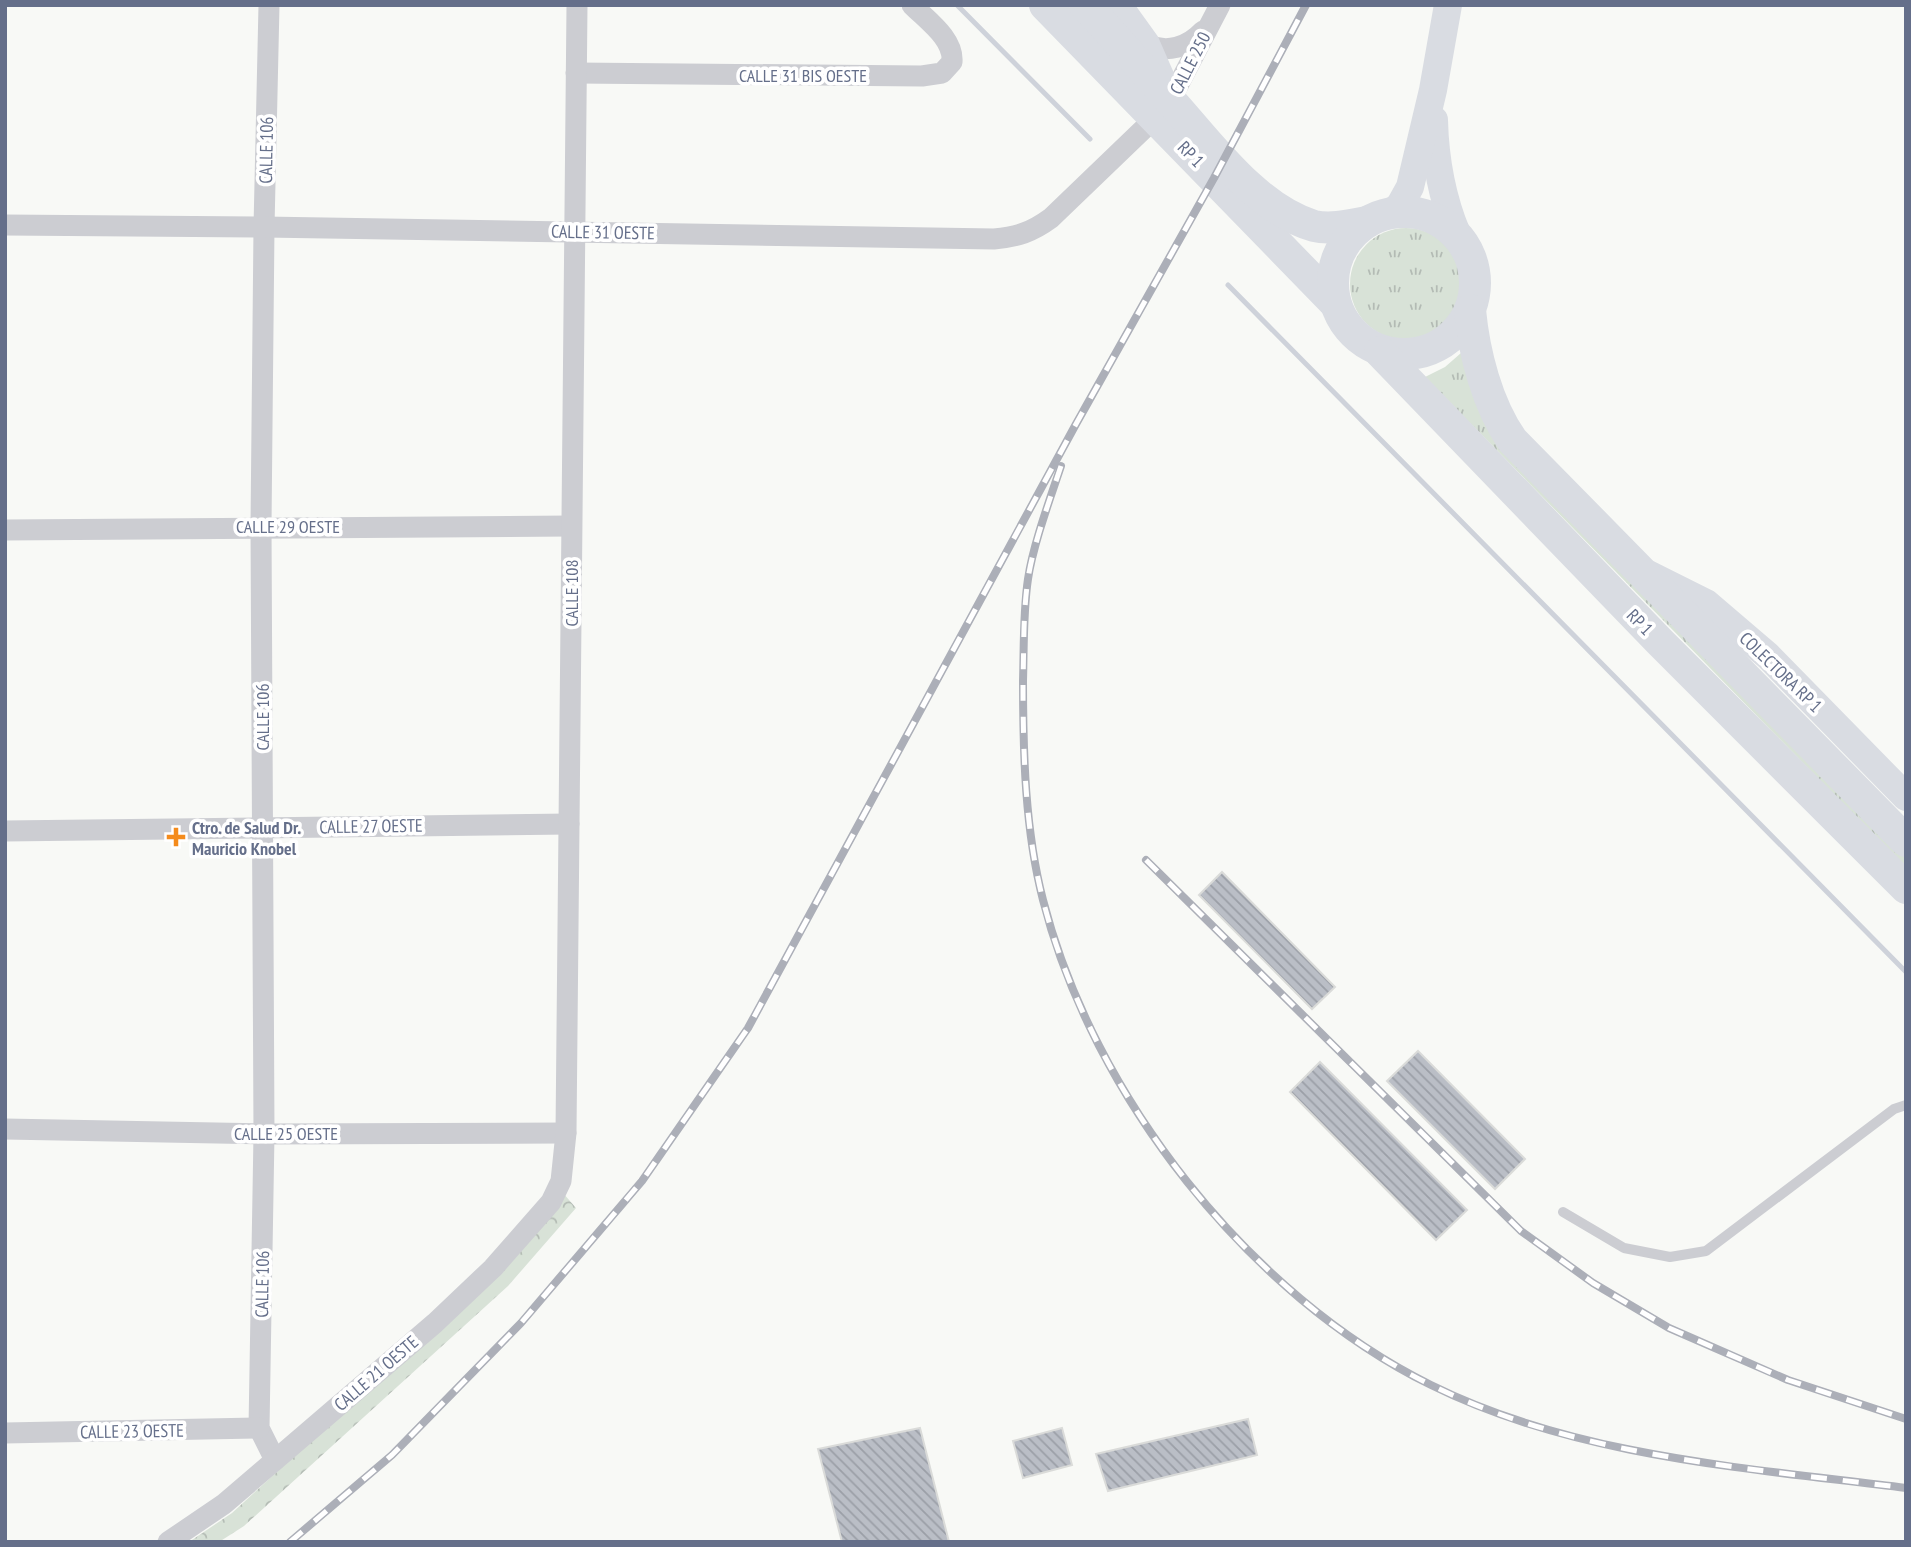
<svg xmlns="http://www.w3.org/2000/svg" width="1911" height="1547" font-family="'PT Sans Narrow',sans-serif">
<defs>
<pattern id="grass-tufts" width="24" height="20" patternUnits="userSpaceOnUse" patternTransform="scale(1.75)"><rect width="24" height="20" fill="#d8e2d7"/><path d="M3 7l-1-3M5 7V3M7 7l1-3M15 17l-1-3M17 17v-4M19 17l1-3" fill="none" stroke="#b3bbb4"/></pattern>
<pattern id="forest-crowns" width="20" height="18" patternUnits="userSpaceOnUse" patternTransform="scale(1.75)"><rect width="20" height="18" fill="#d8e2d7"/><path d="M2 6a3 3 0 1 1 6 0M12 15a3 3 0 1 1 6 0" fill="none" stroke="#b3bbb4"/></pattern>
<pattern id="building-back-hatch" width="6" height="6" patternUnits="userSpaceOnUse" patternTransform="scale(1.75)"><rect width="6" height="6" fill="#babec6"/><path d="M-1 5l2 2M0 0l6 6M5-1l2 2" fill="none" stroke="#9b9fa7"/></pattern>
</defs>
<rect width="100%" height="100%" fill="#f8f9f6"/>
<!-- grass -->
<g fill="url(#grass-tufts)">
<circle cx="1406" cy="284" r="56"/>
<path d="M1461,353L1484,398L1906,846V873L1810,770L1425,377L1445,367Z"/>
</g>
<!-- forest -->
<path fill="url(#forest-crowns)" d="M563,1193L576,1208L508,1286L244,1526L219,1542H189L232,1513L303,1448Z"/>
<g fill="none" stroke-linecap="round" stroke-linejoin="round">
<!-- stream -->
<g stroke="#ced2da" stroke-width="5">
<path d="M957,5L1090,139"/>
<path d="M1228,285L1906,972"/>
</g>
</g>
<!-- building -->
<g fill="url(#building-back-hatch)" stroke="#dadbd9" stroke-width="2">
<path d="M1222,872L1335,987L1312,1009L1199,895Z"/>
<path d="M1418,1051L1525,1159L1495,1189L1387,1081Z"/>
<path d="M1320,1062L1467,1210L1436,1240L1290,1092Z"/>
<path d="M1248,1419L1257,1455L1108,1491L1096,1454Z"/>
<path d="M920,1428L949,1542H842L818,1449Z"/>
<path d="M1062,1428L1072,1465L1023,1478L1013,1441Z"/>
</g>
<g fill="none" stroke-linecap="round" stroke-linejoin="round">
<!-- lane -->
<path stroke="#cccdd2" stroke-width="10" d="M1563,1212L1624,1248L1670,1257L1706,1251L1894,1109L1906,1105"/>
<!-- street -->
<g stroke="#cccdd2" stroke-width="21">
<path d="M269,5L264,227L261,526L264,1134L259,1428L275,1460"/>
<path d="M1146,44C1167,54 1188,47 1203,31"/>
<path d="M576,73L922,76L942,73L952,62C954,39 928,21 912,5"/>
<path d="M1170,101L1220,5"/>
<path d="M5,225L264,227L994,239C1017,237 1032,232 1051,218L1155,118"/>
<path d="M5,530L571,526"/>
<path d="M5,831L569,824"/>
<path d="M5,1129L264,1134L566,1133"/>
<path d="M5,1433L259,1428"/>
<path d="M168,1542L224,1504L435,1323L493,1268L551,1202L561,1181L566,1133L577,5"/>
</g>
<!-- secondary -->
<g stroke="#d9dce2" stroke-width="28">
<path d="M1118,5L1146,44L1167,92"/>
<path d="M1434,120C1435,160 1442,198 1457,234"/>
<path d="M1393,212L1400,205L1410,187L1433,90L1448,5"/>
<path d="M1648,574L1706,603L1768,656L1906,797"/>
</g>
<!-- primary -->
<g stroke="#d9dce2" stroke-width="32">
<path d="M1045,5L1335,303"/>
<path d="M1085,5C1117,39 1147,74 1178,109C1214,150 1259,210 1314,226C1331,230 1351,225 1367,222"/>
<circle cx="1404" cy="283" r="71"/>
<path d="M1470,310C1474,353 1487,404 1512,440L1906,841"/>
<path d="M1380,352L1660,642L1906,888"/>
</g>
<defs>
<g id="rail">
<path d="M1061,466C1050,499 1033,545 1028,579C1023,612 1024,648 1023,681C1023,753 1025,830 1043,900C1093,1096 1249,1295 1431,1385C1576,1457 1748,1468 1906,1488"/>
<path d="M1146,860L1521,1231L1593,1283L1669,1328L1788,1380L1906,1419"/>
<path d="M290,1542L392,1455L521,1323L642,1181L748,1028L1076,424L1214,178L1306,5"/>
</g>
</defs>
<!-- rail casing -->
<use href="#rail" stroke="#acafb8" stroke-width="8"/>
<!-- rail -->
<use href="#rail" stroke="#fff" stroke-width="5" stroke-dasharray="16" stroke-linecap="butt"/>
</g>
<!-- markers -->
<path fill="#f48b1c" stroke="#fff" stroke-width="2.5" d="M172.5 826.5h7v7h7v7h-7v7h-7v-7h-7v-7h7z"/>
<g text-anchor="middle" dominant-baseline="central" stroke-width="7" stroke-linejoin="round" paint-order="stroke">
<!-- street labels -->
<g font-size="18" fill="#656f8a" stroke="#fff">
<text transform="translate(1190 63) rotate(-63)">CALLE 250</text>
<text x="803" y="75">CALLE 31 BIS OESTE</text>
<text transform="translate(266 150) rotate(-89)">CALLE 106</text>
<text transform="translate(1191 154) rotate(46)">RP 1</text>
<text transform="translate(603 232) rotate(1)">CALLE 31 OESTE</text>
<text x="288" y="526">CALLE 29 OESTE</text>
<text transform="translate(571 593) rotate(-90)">CALLE 108</text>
<text transform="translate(1640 622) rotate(46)">RP 1</text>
<text transform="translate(1781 672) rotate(44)">COLECTORA RP 1</text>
<text transform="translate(262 717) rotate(-90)">CALLE 106</text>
<text transform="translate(371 826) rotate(-1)">CALLE 27 OESTE</text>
<text x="286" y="1133">CALLE 25 OESTE</text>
<text transform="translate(262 1284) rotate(-89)">CALLE 106</text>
<text transform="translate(376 1373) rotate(-41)">CALLE 21 OESTE</text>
<text transform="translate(132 1431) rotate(-1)">CALLE 23 OESTE</text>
</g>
<!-- poi labels -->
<g font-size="18" font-weight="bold" fill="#656f8a" stroke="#fff" text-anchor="start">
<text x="192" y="827">Ctro. de Salud Dr.<tspan x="192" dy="21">Mauricio Knobel</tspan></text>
</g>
</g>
<!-- border -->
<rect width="1911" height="1547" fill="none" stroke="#656f8a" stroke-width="14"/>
</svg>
